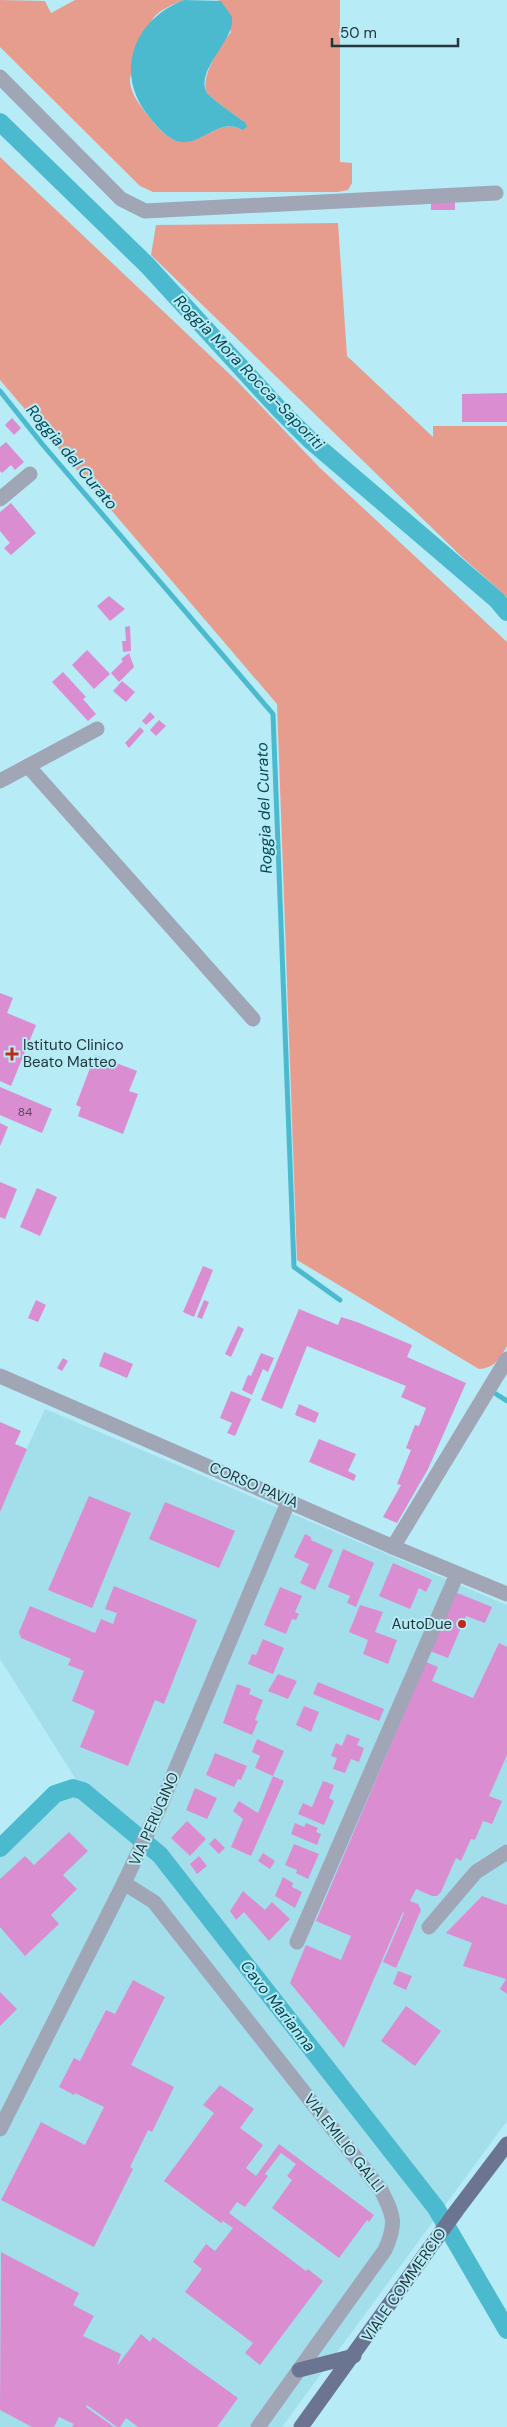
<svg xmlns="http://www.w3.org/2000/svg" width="507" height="2427" font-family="'DM Sans',sans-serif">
<rect width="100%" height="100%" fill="#b7ebf6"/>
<!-- built -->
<path fill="#a3dfeb" d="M45,1409L507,1605V2121L282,2427H0V1855L75,1778L0,1659V1507Z"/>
<!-- green -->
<g fill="#e79d8e">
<path d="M0,0L45,1L51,13L75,0H184C174,4 161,9 154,17C150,22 131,72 130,79C129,93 143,109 151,119C157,128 167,138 177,141C202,147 219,116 242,130L245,122C238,118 210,97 207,93C199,77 222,44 231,32L221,1L216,0H340V162L352,163V183L348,190L338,192H153L140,186L0,47Z"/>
<path d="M0,157L238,382L319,467L507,642V1346C499,1359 495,1368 479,1369L297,1260L277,704L0,380Z"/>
<path d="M338,223L347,356L433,437V426H507V597L462,557L151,255L156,225Z"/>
</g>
<!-- water -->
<path fill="#4cbace" d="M184,0L221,1L232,17C236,40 194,70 207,93C210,97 238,118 245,122L247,127L242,130C218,115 199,151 174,140C162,134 155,124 147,114C114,70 135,19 184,0Z"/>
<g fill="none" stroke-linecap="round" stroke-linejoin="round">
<!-- stream -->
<g stroke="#4cbace" stroke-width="5">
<path d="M0,391L43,445L273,714L294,1267L340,1300"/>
<path d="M496,1394L507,1401"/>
</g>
<!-- canal -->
<g stroke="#4cbace" stroke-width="18">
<path d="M0,122L147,265L280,410L310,440L497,600L507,612"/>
<path d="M0,1848L55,1794L73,1788L83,1791L160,1855L436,2208L507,2330"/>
</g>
</g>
<!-- building -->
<g fill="#db8dd1">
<rect x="431" y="200" width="24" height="10"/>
<path d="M507,393V422H462V394Z"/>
<path d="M12,418L21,428L14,435L5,425Z"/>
<path d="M6,442L24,462L15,470L11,465L2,473L0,471V447Z"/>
<path d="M11,503L36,533L11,555L4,548L10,543L0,531V512Z"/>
<path d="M109,596L125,609L110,621L97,606Z"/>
<path d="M130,626L131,651L123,652L122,641H126L125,627Z"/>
<path d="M87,650L110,674L94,689L72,665Z"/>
<path d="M129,653L134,667L119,682L111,673L123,661L121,659Z"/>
<path d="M63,672L86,697L83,699L96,714L88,721L52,682Z"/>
<path d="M122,681L135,692L126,702L113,691Z"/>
<path d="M150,712L155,717L146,725L142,721Z"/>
<path d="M159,720L166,726L156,736L150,730Z"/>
<path d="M140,727L144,731L129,748L125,743Z"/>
<path d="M0,993L13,998L7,1013L36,1025L11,1086L0,1081Z"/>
<path d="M95,1055L137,1071L129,1091L138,1094L123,1134L78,1116L81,1107L76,1105Z"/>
<path d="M0,1087L52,1109L42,1133L0,1115Z"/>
<path d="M0,1123L8,1127L0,1146Z"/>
<path d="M0,1182L17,1189L5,1219L0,1217Z"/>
<path d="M37,1188L57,1197L40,1236L20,1227Z"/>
<path d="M203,1266L213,1270L194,1317L183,1312Z"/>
<path d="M36,1300L46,1305L38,1322L28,1318Z"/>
<path d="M204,1300L209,1302L202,1319L197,1317Z"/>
<path d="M299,1309L338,1325L341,1317L357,1322L412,1345L407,1357L466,1383L428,1469L397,1523L383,1517L401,1485L397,1484L411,1450L406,1448L415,1425L419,1426L426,1408L401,1397L406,1386L307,1346L282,1409L261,1400Z"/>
<path d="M238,1326L244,1329L231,1357L225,1354Z"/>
<path d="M104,1352L133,1364L127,1378L99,1366Z"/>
<path d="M261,1353L274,1358L268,1372L263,1369L252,1395L242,1390L248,1375L251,1376Z"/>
<path d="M63,1358L68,1361L62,1371L57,1368Z"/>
<path d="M231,1391L251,1399L235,1436L227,1433L232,1423L220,1418Z"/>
<path d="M299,1404L319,1413L315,1423L295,1415Z"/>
<path d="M0,1422L21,1431L15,1444L27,1449L0,1512Z"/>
<path d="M319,1439L356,1454L348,1471L356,1475L354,1481L309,1462Z"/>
<path d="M89,1496L131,1513L92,1608L48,1590Z"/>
<path d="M165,1502L235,1531L219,1568L149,1539Z"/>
<path d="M305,1534L311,1537V1540L333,1550L315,1590L300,1583L309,1564L294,1557Z"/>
<path d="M343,1549L374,1563L356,1607L347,1603L350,1596L328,1587Z"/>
<path d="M393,1563L432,1580L426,1592L419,1588L410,1609L379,1596Z"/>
<path d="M114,1586L197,1620L164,1704L155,1700L128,1766L80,1747L95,1711L72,1701L84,1671L68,1665L71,1659L21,1638L19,1632L30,1606L95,1633L101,1619L113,1624L117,1613L105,1609Z"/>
<path d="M280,1587L302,1596L295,1612L299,1614L296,1620L292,1619L286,1634L264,1625Z"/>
<path d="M455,1592L492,1607L485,1623L466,1616L448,1658L430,1651Z"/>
<path d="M360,1605L383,1612L375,1632L397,1640L388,1664L363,1654L368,1640L349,1632Z"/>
<path d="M263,1639L284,1648L273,1674L248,1664L252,1654L256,1655Z"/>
<path d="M499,1643L507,1647V1755L489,1796L502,1801L492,1824L483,1821L475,1840L471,1839L461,1861L456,1858L441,1892L437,1896H432L416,1889L410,1901L418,1904L421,1910L396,1968L383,1962L404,1913L403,1912L344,2048L290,1983L306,1945L341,1960L351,1936L316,1921L426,1662L438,1667L432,1681L473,1698Z"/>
<path d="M278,1674L297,1681L288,1699L268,1691Z"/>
<path d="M318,1682L384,1709L379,1721L313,1694Z"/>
<path d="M237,1684L251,1689L249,1694L263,1700L255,1720L258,1721L252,1735L223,1723Z"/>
<path d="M304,1706L319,1712L311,1732L296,1725Z"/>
<path d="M347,1734L360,1739L357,1745L364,1748L359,1762L351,1759L345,1773L333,1769L337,1758L331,1756L336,1743L342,1746Z"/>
<path d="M257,1739L284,1751L273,1776L255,1768L260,1756L252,1752Z"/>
<path d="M215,1753L247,1766L241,1780L238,1779L234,1787L206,1775Z"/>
<path d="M273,1776L284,1781L251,1856L231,1847L243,1819L233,1811L239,1801L258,1813Z"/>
<path d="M323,1781L334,1785L329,1798L334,1801L324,1825L298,1814L303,1803L312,1807Z"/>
<path d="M195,1788L217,1798L207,1819L186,1810Z"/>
<path d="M187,1821L206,1839L190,1856L171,1838Z"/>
<path d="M295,1823L304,1827L306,1823L318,1828L316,1832L321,1834L317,1845L291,1834Z"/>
<path d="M69,1832L88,1851L63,1875L77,1889L51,1915L59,1924L25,1956L0,1927V1879L25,1856L34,1865Z"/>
<path d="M215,1838L225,1848L219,1854L209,1844Z"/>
<path d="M294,1844L319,1854L308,1879L296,1873L297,1870L285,1865Z"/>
<path d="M263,1853L275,1861L270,1869L258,1861Z"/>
<path d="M199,1856L207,1866L197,1874L190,1864Z"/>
<path d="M283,1877L293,1883L292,1887L302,1892L295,1908L275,1896Z"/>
<path d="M243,1891L265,1910L272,1902L290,1919L269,1941L244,1912L236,1920L230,1911Z"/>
<path d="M482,1896L507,1905V1994L500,1989L506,1979L463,1966L472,1943L446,1933Z"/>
<path d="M398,1971L412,1976L406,1990L393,1984Z"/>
<path d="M133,1980L165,1997L131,2065L174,2087L152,2132L148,2130L130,2167L133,2169L94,2247L1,2200L41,2122L85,2145L104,2107L75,2093L74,2095L59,2087L74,2058L80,2061L106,2010L115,2014Z"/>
<path d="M0,1992L17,2009L0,2026Z"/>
<path d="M406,2006L441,2031L415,2066L381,2041Z"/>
<path d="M220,2085L254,2109L240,2128L263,2145L246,2168L256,2176L279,2144L374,2215L369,2222L367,2220L339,2258L272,2208L292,2180L287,2176L296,2164L281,2153L265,2174L268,2176L245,2207L237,2202L229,2213L306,2271L308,2269L323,2281L260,2365L245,2353L253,2343L185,2292L202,2269L193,2262L206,2244L215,2251L233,2228L223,2221L221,2223L164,2181L214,2113L203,2105Z"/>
<path d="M1,2252L79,2293L73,2305L94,2316L83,2336L121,2354L117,2366L141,2334L150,2342L153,2337L238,2398L217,2427H138L126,2418L120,2427H117L87,2405L86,2407L114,2427H72L74,2424L59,2417L54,2427H32L0,2410Z"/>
</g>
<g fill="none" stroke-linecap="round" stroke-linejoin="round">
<!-- minor -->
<g stroke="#a0a6b6" stroke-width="15">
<path d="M0,77L121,199L145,211L496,193"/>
<path d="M0,499L30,474"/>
<path d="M28,766L253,1019"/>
<path d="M0,781L97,729"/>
<path d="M0,1376L393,1547L507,1594"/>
<path d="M393,1547L507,1359"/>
<path d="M124,1883L154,1902L381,2190C394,2216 397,2223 385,2250L258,2427"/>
<path d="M429,1927L476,1872L507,1852"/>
<path d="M297,1942L457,1574"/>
<path d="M0,2129L124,1883L161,1804L289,1500"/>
</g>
<!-- major -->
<g stroke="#6b7491" stroke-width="15">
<path d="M299,2370L354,2356"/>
<path d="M301,2427L457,2210L507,2144"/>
</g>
</g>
<!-- markers -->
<g fill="#b92d19" stroke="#b7ebf6" stroke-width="2">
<path d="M9.5 1046.5h5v5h5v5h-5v5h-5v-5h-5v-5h5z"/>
<circle cx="462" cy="1624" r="5"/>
</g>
<g text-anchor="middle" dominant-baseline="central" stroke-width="4" stroke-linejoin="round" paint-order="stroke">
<!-- number labels -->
<g font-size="12" fill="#504c60">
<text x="25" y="1112">84</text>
</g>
<!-- poi labels -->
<g font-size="15" fill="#22373b" stroke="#b7ebf6" text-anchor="start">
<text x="23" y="1045">Istituto Clinico<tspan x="23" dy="17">Beato Matteo</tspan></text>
<text x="452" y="1624" text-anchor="end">AutoDue</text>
</g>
<!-- street labels -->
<g font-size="15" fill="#22373b" stroke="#b7ebf6">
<text transform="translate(254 1485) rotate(23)">CORSO PAVIA</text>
<text transform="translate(154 1819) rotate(-66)">VIA PERUGINO</text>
<text transform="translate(344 2143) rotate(52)">VIA EMILIO GALLI</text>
<text transform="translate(404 2285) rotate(-55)">VIALE COMMERCIO</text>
</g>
<!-- water labels -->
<g font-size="16" font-style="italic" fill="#044954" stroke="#b7ebf6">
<text transform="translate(249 372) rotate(46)">Roggia Mora Rocca-Saporiti</text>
<text transform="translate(72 457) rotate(50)">Roggia del Curato</text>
<text transform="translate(264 808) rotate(-92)">Roggia del Curato</text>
<text transform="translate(278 2006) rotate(52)">Cavo Marianna</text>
</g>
</g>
<!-- scale -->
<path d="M332 38v8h126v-8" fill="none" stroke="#22373b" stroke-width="2.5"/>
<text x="340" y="38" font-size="15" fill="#22373b" stroke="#b7ebf6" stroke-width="4" paint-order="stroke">50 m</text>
</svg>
